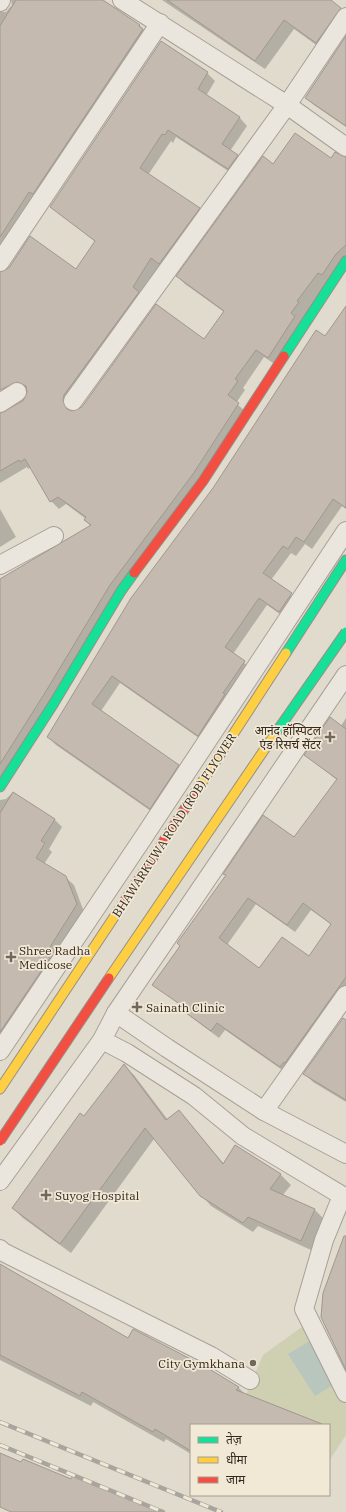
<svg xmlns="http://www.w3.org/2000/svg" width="346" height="1512" font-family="'IBM Plex Serif','Noto Sans Devanagari',serif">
<rect width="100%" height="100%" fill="#e1dbce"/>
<!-- green -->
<path fill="#cfcfb2" d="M306,1324L346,1399V1435L329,1461V1425H233L263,1355Z"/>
<!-- water -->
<path fill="#b8c6bd" d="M313,1339L338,1382L315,1396L288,1354Z"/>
<!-- shadow -->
<g fill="#0003" fill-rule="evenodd">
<path d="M11,0H102L139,25L147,33L0,264V12H6L12,5Z"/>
<path d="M162,0H329L346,14L326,52L294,29L265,69Z"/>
<path d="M346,38V127L314,105L306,97Z"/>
<path d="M207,73L215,81L206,96L240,118L247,126L230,151L245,163L236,176L176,137L173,143L171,141L148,175L199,209L207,216L167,271L160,265L70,409V411L77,412L204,341L224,312L185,284L177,276L274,165L346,158V260L276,365L264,357L243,388L245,390L236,403L246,412L0,784V580L91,526L85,520L86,519L66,504L59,509L51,501L31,467L28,469L27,467L0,483V415L23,402L29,392L28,390L24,389L16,393L0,382V273L77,271L96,242L51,207Z"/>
<path d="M346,308V509L342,506L312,549L305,544L296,556L291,553L271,580L299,602L287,619L267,605L233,654L252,669L206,743L120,683L101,711L178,765L186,773L158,816L56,745L48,737Z"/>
<path d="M0,509L16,537L0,547Z"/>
<path d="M346,718V996L288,1074L225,1030L219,1038L191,1017L183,1010L184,1008L154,984L294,838L337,780L305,755L341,726ZM256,904L295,932L311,910L332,925L309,957L260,969L227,945Z"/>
<path d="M12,793L54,819L62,827L49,849L52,852L44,864L65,877L74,885L84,912L0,1051V800L6,799Z"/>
<path d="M346,1021V1102L313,1082L305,1074Z"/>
<path d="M124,1065L134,1075L168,1120L179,1111L224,1164L235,1146L281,1175L291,1185L282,1196L315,1210L325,1220L311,1250L258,1226L253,1232L211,1206L154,1139L71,1253L23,1218L13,1208Z"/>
<path d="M0,1265L129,1339L238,1387L249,1398L232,1425H191V1454L166,1439L164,1442L93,1402L91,1406L0,1360Z"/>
</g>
<!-- building -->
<g fill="#c4baaf" stroke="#a1978e" fill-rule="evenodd">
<path d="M16,0H103L140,25L139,26L143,29L33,194L29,192L0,237V26Z"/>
<path d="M167,0H331L341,8L316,43L284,20L255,61Z"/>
<path d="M346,36V126L305,98Z"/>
<path d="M161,41L208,72L198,89L240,117L222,144L238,155L228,169L168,130L165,135L162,134L140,168L200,208L159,264L151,258L133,287L139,292L64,395L63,400L67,409L72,411L82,407L156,304L204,339L224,311L176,276L263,156L273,164L295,133L331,158L335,152L346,157V245L336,254L322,275L318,273L297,301L299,302L291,313L295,316L268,358L256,350L235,379L238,381L228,395L239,403L193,474L110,585L43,696L0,764V579L91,525L84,520L86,517L58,497L50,502L25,459L20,462L19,460L0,471V413L23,401L27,392L26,386L17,382L0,390V272L9,268L30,236L76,269L95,241L50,207Z"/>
<path d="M346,306V508L333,499L304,542L296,537L288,549L283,546L263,573L292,593L279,612L259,598L225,647L245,661L223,693L225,694L198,736L112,676L92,704L179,765L150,809L47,737L131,598L213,488L316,330L325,336Z"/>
<path d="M330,717L346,729V977L285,1063L284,1062L280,1067L217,1023L211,1031L182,1010L184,1007L152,985L180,946L177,943L226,875L223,874L263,815L294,837L337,779L304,755ZM248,898L287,925L303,903L331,924L309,956L282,937L259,968L219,938Z"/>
<path d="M13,792L55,819L41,841L45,843L36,858L66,876L77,904L45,955L50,958L0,1032V813Z"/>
<path d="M343,1018L346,1020V1100L303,1074Z"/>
<path d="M124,1064L166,1120L179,1110L223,1164L235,1145L281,1174L270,1189L315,1209L301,1241L248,1217L243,1223L200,1196L145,1128L60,1244L12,1208L80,1113L84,1116Z"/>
<path d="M344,1236H346V1370L321,1317L323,1293Z"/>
<path d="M0,1264L128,1338L133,1329L206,1367L239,1387L236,1390L322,1424V1425H191V1451L155,1429L153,1432L82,1392L80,1396L0,1355Z"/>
<path d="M0,1453L21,1462L23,1459L71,1479L74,1474L165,1512H11L0,1507Z"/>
</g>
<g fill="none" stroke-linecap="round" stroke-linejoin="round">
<defs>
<g id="street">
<path d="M122,0L287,105L346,147"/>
<path d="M0,2L1,0"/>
<path d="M0,262L160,23"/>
<path d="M73,401L287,105L346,17"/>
<path d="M0,403L17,392"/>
<path d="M0,565L54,536"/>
<path d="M116,1013L167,1048L264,1111L346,1154"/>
<path d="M102,1040L127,1053L194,1096L243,1136L346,1198"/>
<path d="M0,1051L143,838L346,531"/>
<path d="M264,1111L346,995"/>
<path d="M0,1181L102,1040L116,1013L346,675"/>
<path d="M342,1196L324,1240L304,1309L346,1393"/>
<path d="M0,1249L3,1252L211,1356L250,1380"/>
</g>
<g id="fast">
<path d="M284,356L346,261"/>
<path d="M286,653L346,560"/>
<path d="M0,787L54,703L121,591L134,573"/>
</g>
<g id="slow">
<path d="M193,796L286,653"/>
<path d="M0,1089L122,905"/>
</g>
<g id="jam">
<path d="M134,573L203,481L284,356"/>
<path d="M122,905L193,796"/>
</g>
</defs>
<!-- street casing -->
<use href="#street" stroke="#a6a097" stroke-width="20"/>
<!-- fast casing -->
<use href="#fast" stroke="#969086" stroke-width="11"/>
<!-- slow casing -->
<use href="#slow" stroke="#969086" stroke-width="11"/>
<!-- jam casing -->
<use href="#jam" stroke="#969086" stroke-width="11"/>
<!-- street -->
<use href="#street" stroke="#eae6de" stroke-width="18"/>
<!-- fast -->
<use href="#fast" stroke="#16e098" stroke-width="9"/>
<!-- slow -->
<use href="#slow" stroke="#ffcf43" stroke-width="9"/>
<!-- jam -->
<use href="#jam" stroke="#f24e42" stroke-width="9"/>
<defs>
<g id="rail">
<path d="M0,1422L221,1512"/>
<path d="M0,1445L163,1512"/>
</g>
</defs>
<!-- rail casing -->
<use href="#rail" stroke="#a9a59e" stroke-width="4.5"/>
<!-- rail -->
<use href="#rail" stroke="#f1e8d5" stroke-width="3" stroke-dasharray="9" stroke-linecap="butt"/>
<defs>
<path id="fast-bridge" d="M275,734L346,632"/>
<path id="slow-bridge" d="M109,978L275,734"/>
<path id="jam-bridge" d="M0,1141L109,978"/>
</defs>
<!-- fast-bridge casing -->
<use href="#fast-bridge" stroke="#969086" stroke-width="11" stroke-linecap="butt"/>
<!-- slow-bridge casing -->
<use href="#slow-bridge" stroke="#969086" stroke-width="11" stroke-linecap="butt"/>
<!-- jam-bridge casing -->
<use href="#jam-bridge" stroke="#969086" stroke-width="11" stroke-linecap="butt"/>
<!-- fast-bridge -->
<use href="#fast-bridge" stroke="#16e098" stroke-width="9"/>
<!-- slow-bridge -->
<use href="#slow-bridge" stroke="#ffcf43" stroke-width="9"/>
<!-- jam-bridge -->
<use href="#jam-bridge" stroke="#f24e42" stroke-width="9"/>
</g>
<!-- markers -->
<g fill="#71675d" stroke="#f1e8d5" stroke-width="1.5">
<path d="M328 731h4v4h4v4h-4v4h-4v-4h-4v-4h4z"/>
<path d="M9 951h4v4h4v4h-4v4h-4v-4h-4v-4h4z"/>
<path d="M135 1001h4v4h4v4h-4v4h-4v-4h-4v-4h4z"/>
<path d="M44 1189h4v4h4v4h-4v4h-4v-4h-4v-4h4z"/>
<circle cx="253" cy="1363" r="4"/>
</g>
<g text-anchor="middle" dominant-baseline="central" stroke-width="3.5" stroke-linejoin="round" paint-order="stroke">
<!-- poi labels -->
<g font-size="12" fill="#342920" stroke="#f1e8d5" text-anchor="start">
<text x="321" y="730" text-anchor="end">आनंद हॉस्पिटल<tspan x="321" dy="14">एंड रिसर्च सेंटर</tspan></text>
<text x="19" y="950">Shree Radha<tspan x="19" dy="14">Medicose</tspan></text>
<text x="146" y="1007">Sainath Clinic</text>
<text x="55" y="1195">Suyog Hospital</text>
<text x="245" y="1363" text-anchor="end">City Gymkhana</text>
</g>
<!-- street labels -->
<g font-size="12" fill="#342920" stroke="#f1e8d5">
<text transform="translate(174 825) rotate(-57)">BHAWARKUWA ROAD (ROB) FLYOVER</text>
</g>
</g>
<!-- legend -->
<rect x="190" y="1424" width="140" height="72" fill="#f1e8d5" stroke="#a59c8d"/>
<rect x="198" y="1437" width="20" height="6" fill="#16e098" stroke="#a59c8d"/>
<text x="226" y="1444" font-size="12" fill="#342920">तेज़</text>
<rect x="198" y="1457" width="20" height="6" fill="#ffcf43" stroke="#a59c8d"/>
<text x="226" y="1464" font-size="12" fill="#342920">धीमा</text>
<rect x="198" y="1477" width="20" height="6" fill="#f24e42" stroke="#a59c8d"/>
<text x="226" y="1484" font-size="12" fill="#342920">जाम</text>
</svg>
